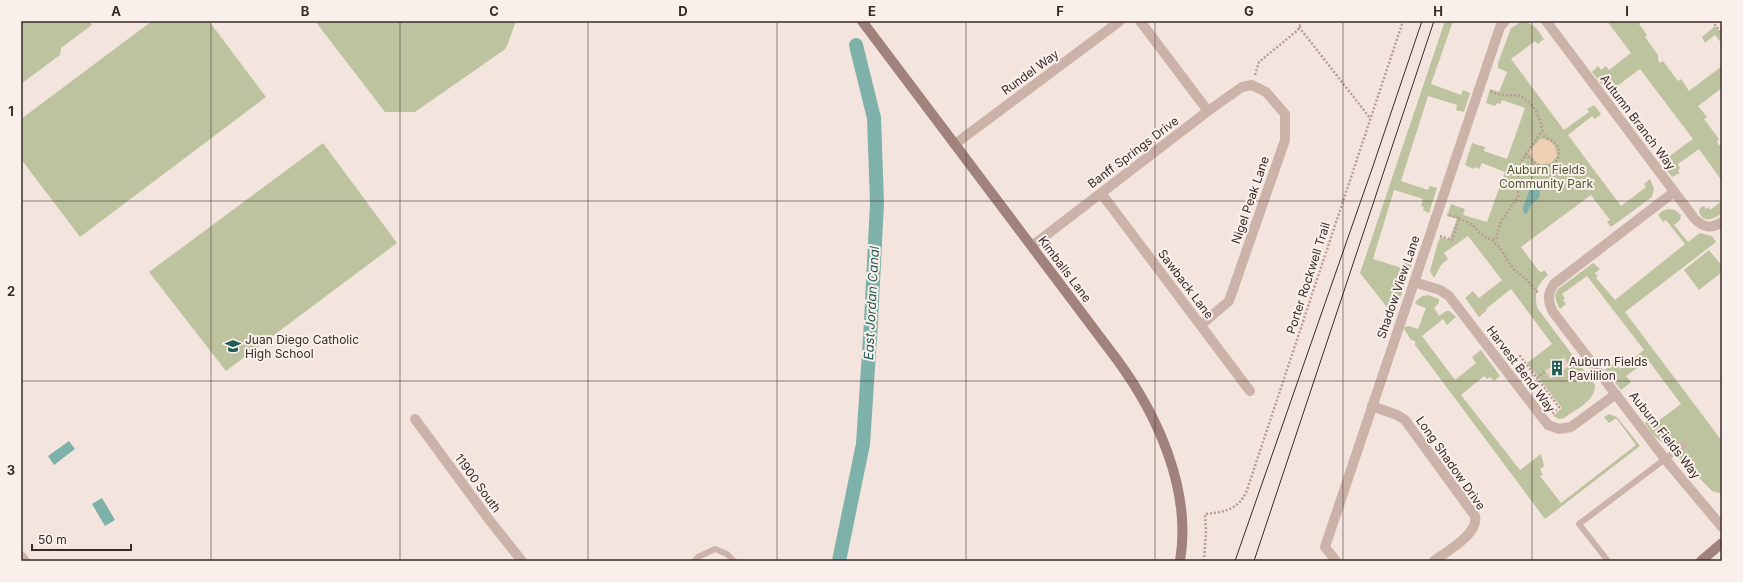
<svg xmlns="http://www.w3.org/2000/svg" width="1743" height="582" font-family="Inter,sans-serif">
<rect width="100%" height="100%" fill="#f3e5de"/>
<!-- green -->
<g fill="#bdc39e">
<path d="M21,21H89L92,25L61,48L60,55L21,84Z"/>
<path d="M152,21H209L266,97L80,237L21,159V119Z"/>
<path d="M315,21H516L507,46L504,50L415,112H385Z"/>
<path d="M1445,21H1453L1431,84L1461,95L1463,90L1470,93L1464,112L1456,110L1457,105L1428,96L1401,181L1428,190L1430,186L1437,188L1429,213L1423,210L1424,207L1421,206L1423,199L1394,190L1373,259L1402,268L1404,261L1412,264L1394,316L1360,273Z"/>
<path d="M1607,21H1642L1639,24L1647,35L1645,37L1658,55V60L1660,63L1663,61L1678,81L1681,79L1689,91L1722,66V88L1698,106L1707,117L1704,119L1719,139L1717,142L1719,145L1722,144V181L1699,149L1678,164L1680,168L1678,171L1680,173L1672,177L1659,160L1666,155L1668,157L1693,139L1640,69L1617,86L1615,87L1617,90L1610,95L1592,72L1598,66L1601,70L1606,66L1609,70L1631,53Z"/>
<path d="M1521,22C1534,22 1538,30 1544,39L1538,44L1535,41L1511,59L1564,130L1589,112L1587,109L1594,105L1601,114L1595,119L1592,116L1568,135L1621,206L1646,187L1644,184L1650,179L1654,189L1652,197L1611,227L1607,222L1610,220L1591,195L1521,247L1539,271L1542,272L1544,270L1548,275C1537,284 1533,295 1538,309L1595,385C1596,401 1575,410 1564,418L1559,419L1553,416L1562,408L1527,363L1552,344L1511,289L1486,309L1487,310L1479,317L1465,298L1473,291L1479,298L1502,280L1468,236L1444,253L1448,259L1441,265L1434,278L1430,271L1438,242L1441,237L1449,240L1457,219L1447,216L1451,204L1465,209L1463,215L1487,222L1505,172L1482,163L1479,169L1475,167L1474,169L1465,165L1472,143L1485,147L1484,151L1507,159L1525,108L1502,100L1500,104L1497,103L1495,106L1486,103L1490,89L1499,92L1507,72L1498,68V63L1511,28Z"/>
<path d="M1715,26L1722,35V44L1715,35L1705,43L1702,37Z"/>
<path d="M323,143L397,243L226,371L149,272Z"/>
<path d="M1722,201V213C1714,219 1704,224 1699,212L1700,208L1704,206L1706,209L1709,207L1710,210Z"/>
<path d="M1669,209L1675,210L1681,215L1680,220L1674,225L1688,242L1700,233L1712,236L1716,242L1625,312L1722,441V494L1712,491L1669,448L1653,435L1645,423L1652,416L1657,422L1681,404L1648,360L1626,376L1631,382L1621,390L1605,370L1615,362L1620,369L1644,350L1587,276L1562,294L1565,298L1563,300L1566,304L1560,309C1556,303 1553,295 1558,289L1593,263L1600,269L1595,273L1598,276L1596,278L1615,300L1685,244L1666,220L1663,222L1658,215L1664,210Z"/>
<path d="M1709,250L1722,266V272L1699,290L1684,270Z"/>
<path d="M1428,295L1439,299V303L1434,308L1439,316L1446,311H1450L1456,317L1447,325L1443,319L1422,336L1455,380L1476,363L1472,357L1481,350L1500,376L1494,381L1490,377L1487,379L1484,376L1461,395L1520,470L1541,454L1544,466L1540,469L1543,475L1540,476L1561,503L1636,445L1616,418L1609,423L1604,417L1609,414L1617,417L1640,446L1545,519L1415,345V341L1411,340L1404,329L1405,327L1409,326L1418,329L1426,308L1417,305L1415,302L1422,296Z"/>
</g>
<!-- sand -->
<path fill="#efd0b5" d="M1540,139C1551,139 1557,146 1557,156L1551,163L1539,164C1534,160 1531,157 1529,151Z"/>
<!-- plaza -->
<path fill="#ebd3c5" d="M1564,357L1569,366L1551,379L1545,371Z"/>
<!-- water -->
<g fill="#7db1a9">
<path d="M1535,180L1539,183L1540,195L1538,199L1531,205L1527,213L1524,214L1523,208L1531,185Z"/>
<path d="M69,441L75,449L54,465L48,456Z"/>
<path d="M102,498L115,520L105,526L92,504Z"/>
</g>
<g fill="none" stroke-linecap="round" stroke-linejoin="round">
<!-- canal -->
<path stroke="#7db1a9" stroke-width="14" d="M839,561L863,444L871,322L877,203L874,118L856,45"/>
<!-- path -->
<g stroke="#b89c94" stroke-width="2.5" stroke-dasharray="2 2" stroke-linecap="butt">
<path d="M1712,21L1722,34"/>
<path d="M1299,27L1370,118"/>
<path d="M1255,75L1259,62L1298,30L1302,21"/>
<path d="M1525,154C1530,157 1534,164 1540,166C1550,169 1563,159 1558,148C1556,141 1546,139 1542,134"/>
<path d="M1459,218C1463,220 1467,222 1471,224C1479,230 1483,241 1496,239L1501,221L1518,197V177L1522,160L1542,131C1542,119 1532,101 1520,96C1514,94 1510,96 1504,95C1499,95 1494,92 1489,91"/>
<path d="M1440,236L1452,240L1459,218L1447,214"/>
<path d="M1492,240L1499,247L1514,270L1525,278L1538,293"/>
<path d="M1513,361L1520,356L1559,407L1552,414"/>
<path d="M1537,378L1545,371"/>
<path d="M1204,561L1206,530L1205,514C1224,512 1239,510 1247,490L1403,21"/>
</g>
<!-- lane -->
<g stroke="#ccb3aa" stroke-width="6">
<path d="M694,561L698,557L715,549L727,554L734,561"/>
<path d="M1608,561L1579,524L1685,444"/>
</g>
<!-- street -->
<g stroke="#ccb3aa" stroke-width="10">
<path d="M1140,21L1208,111"/>
<path d="M1546,21L1694,218C1703,228 1711,229 1722,222"/>
<path d="M955,144L1120,21"/>
<path d="M1674,192L1554,284C1547,294 1548,302 1553,312L1665,459L1722,527"/>
<path d="M1101,193L1250,391"/>
<path d="M1032,246L1208,111L1242,87L1252,85L1266,92L1285,114V140L1229,301L1201,325"/>
<path d="M1414,282L1440,290L1449,296L1548,425L1559,429L1571,427L1616,394"/>
<path d="M1372,406L1397,415L1405,420L1475,516C1479,534 1447,551 1434,561"/>
<path d="M415,419L490,521L522,561"/>
<path d="M21,556L25,561"/>
<path d="M1336,561L1325,547L1500,27L1505,21"/>
</g>
<!-- secondary -->
<g stroke="#a0817b" stroke-width="10">
<path d="M862,21L1118,361C1158,416 1192,491 1180,561"/>
<path d="M1701,561L1722,543"/>
</g>
<!-- tram -->
<g stroke="#392b29" stroke-width="1">
<path d="M1235,561L1373,166L1422,21"/>
<path d="M1254,561L1434,21"/>
</g>
</g>
<!-- grid -->
<path fill="none" stroke="#392b29" stroke-width="1" stroke-opacity="0.55" d="M211,21V561M400,21V561M588,21V561M777,21V561M966,21V561M1155,21V561M1343,21V561M1532,21V561M21,201H1722M21,381H1722"/>
<!-- icons -->
<defs>
<symbol id="school-bare" viewBox="-9 -9 18 18"><path d="M0-5L7-2L0 1L-7-2ZM-4 1L0 2.5L4 1V4Q0 6-4 4Z" fill="#1e5c54" stroke="#faf0eb" stroke-width="2.5" paint-order="stroke"/></symbol>
<symbol id="building-bare" viewBox="-9 -9 18 18"><path d="M-4-6H4V6H1V3H-1V6H-4ZM-2.5-4.3h1.7v1.8h-1.7ZM.8-4.3h1.7v1.8H.8ZM-2.5-1h1.7V.8h-1.7ZM.8-1h1.7V.8H.8Z" fill="#1e5c54" stroke="#faf0eb" stroke-width="2.5" paint-order="stroke"/></symbol>
</defs>
<g fill-rule="evenodd">
<use href="#school-bare" x="222" y="335" width="22" height="22"/>
<use href="#building-bare" x="1546" y="357" width="22" height="22"/>
</g>
<g text-anchor="middle" dominant-baseline="central" stroke-width="4" stroke-linejoin="round" paint-order="stroke">
<!-- street labels -->
<g font-size="12" fill="#392b29" stroke="#faf0eb">
<text transform="translate(1030 72) rotate(-36)">Rundel Way</text>
<text transform="translate(1638 122) rotate(53)">Autumn Branch Way</text>
<text transform="translate(1133 152) rotate(-37)">Banff Springs Drive</text>
<text transform="translate(1250 200) rotate(-71)">Nigel Peak Lane</text>
<text transform="translate(1065 269) rotate(53)">Kimballs Lane</text>
<text transform="translate(1308 278) rotate(-72)">Porter Rockwell Trail</text>
<text transform="translate(1186 284) rotate(53)">Sawback Lane</text>
<text transform="translate(1398 287) rotate(-71)">Shadow View Lane</text>
<text transform="translate(1521 369) rotate(53)">Harvest Bend Way</text>
<text transform="translate(1665 435) rotate(52)">Auburn Fields Way</text>
<text transform="translate(1451 463) rotate(55)">Long Shadow Drive</text>
<text transform="translate(478 483) rotate(54)">11900 South</text>
</g>
<!-- park labels -->
<g font-size="12" fill="#50582d" stroke="#faf0eb">
<text x="1546" y="169">Auburn Fields<tspan x="1546" dy="14">Community Park</tspan></text>
</g>
<!-- poi labels -->
<g font-size="12" fill="#392b29" stroke="#faf0eb" text-anchor="start">
<text x="245" y="339">Juan Diego Catholic<tspan x="245" dy="14">High School</tspan></text>
<text x="1569" y="361">Auburn Fields<tspan x="1569" dy="14">Paviilion</tspan></text>
</g>
<!-- water labels -->
<g font-size="13" font-style="italic" fill="#1e5c54" stroke="#faf0eb">
<text transform="translate(871 303) rotate(-87)">East Jordan Canal</text>
</g>
</g>
<!-- border -->
<rect width="1743" height="582" fill="none" stroke="#faf0eb" stroke-width="44"/>
<!-- scale -->
<path d="M32 544v6h99v-6" fill="none" stroke="#392b29" stroke-width="2"/>
<text x="38" y="544" font-size="12" fill="#392b29" stroke="#faf0eb" stroke-width="3" paint-order="stroke">50 m</text>
<rect x="22" y="22" width="1699" height="538" fill="none" stroke="#392b29" stroke-width="1.5"/>
<g font-size="13" text-anchor="middle" font-weight="bold" fill="#392b29">
<text x="116" y="16">A</text>
<text x="305" y="16">B</text>
<text x="494" y="16">C</text>
<text x="683" y="16">D</text>
<text x="872" y="16">E</text>
<text x="1060" y="16">F</text>
<text x="1249" y="16">G</text>
<text x="1438" y="16">H</text>
<text x="1627" y="16">I</text>
<text x="11" y="116">1</text>
<text x="11" y="296">2</text>
<text x="11" y="475">3</text>
</g>
</svg>
